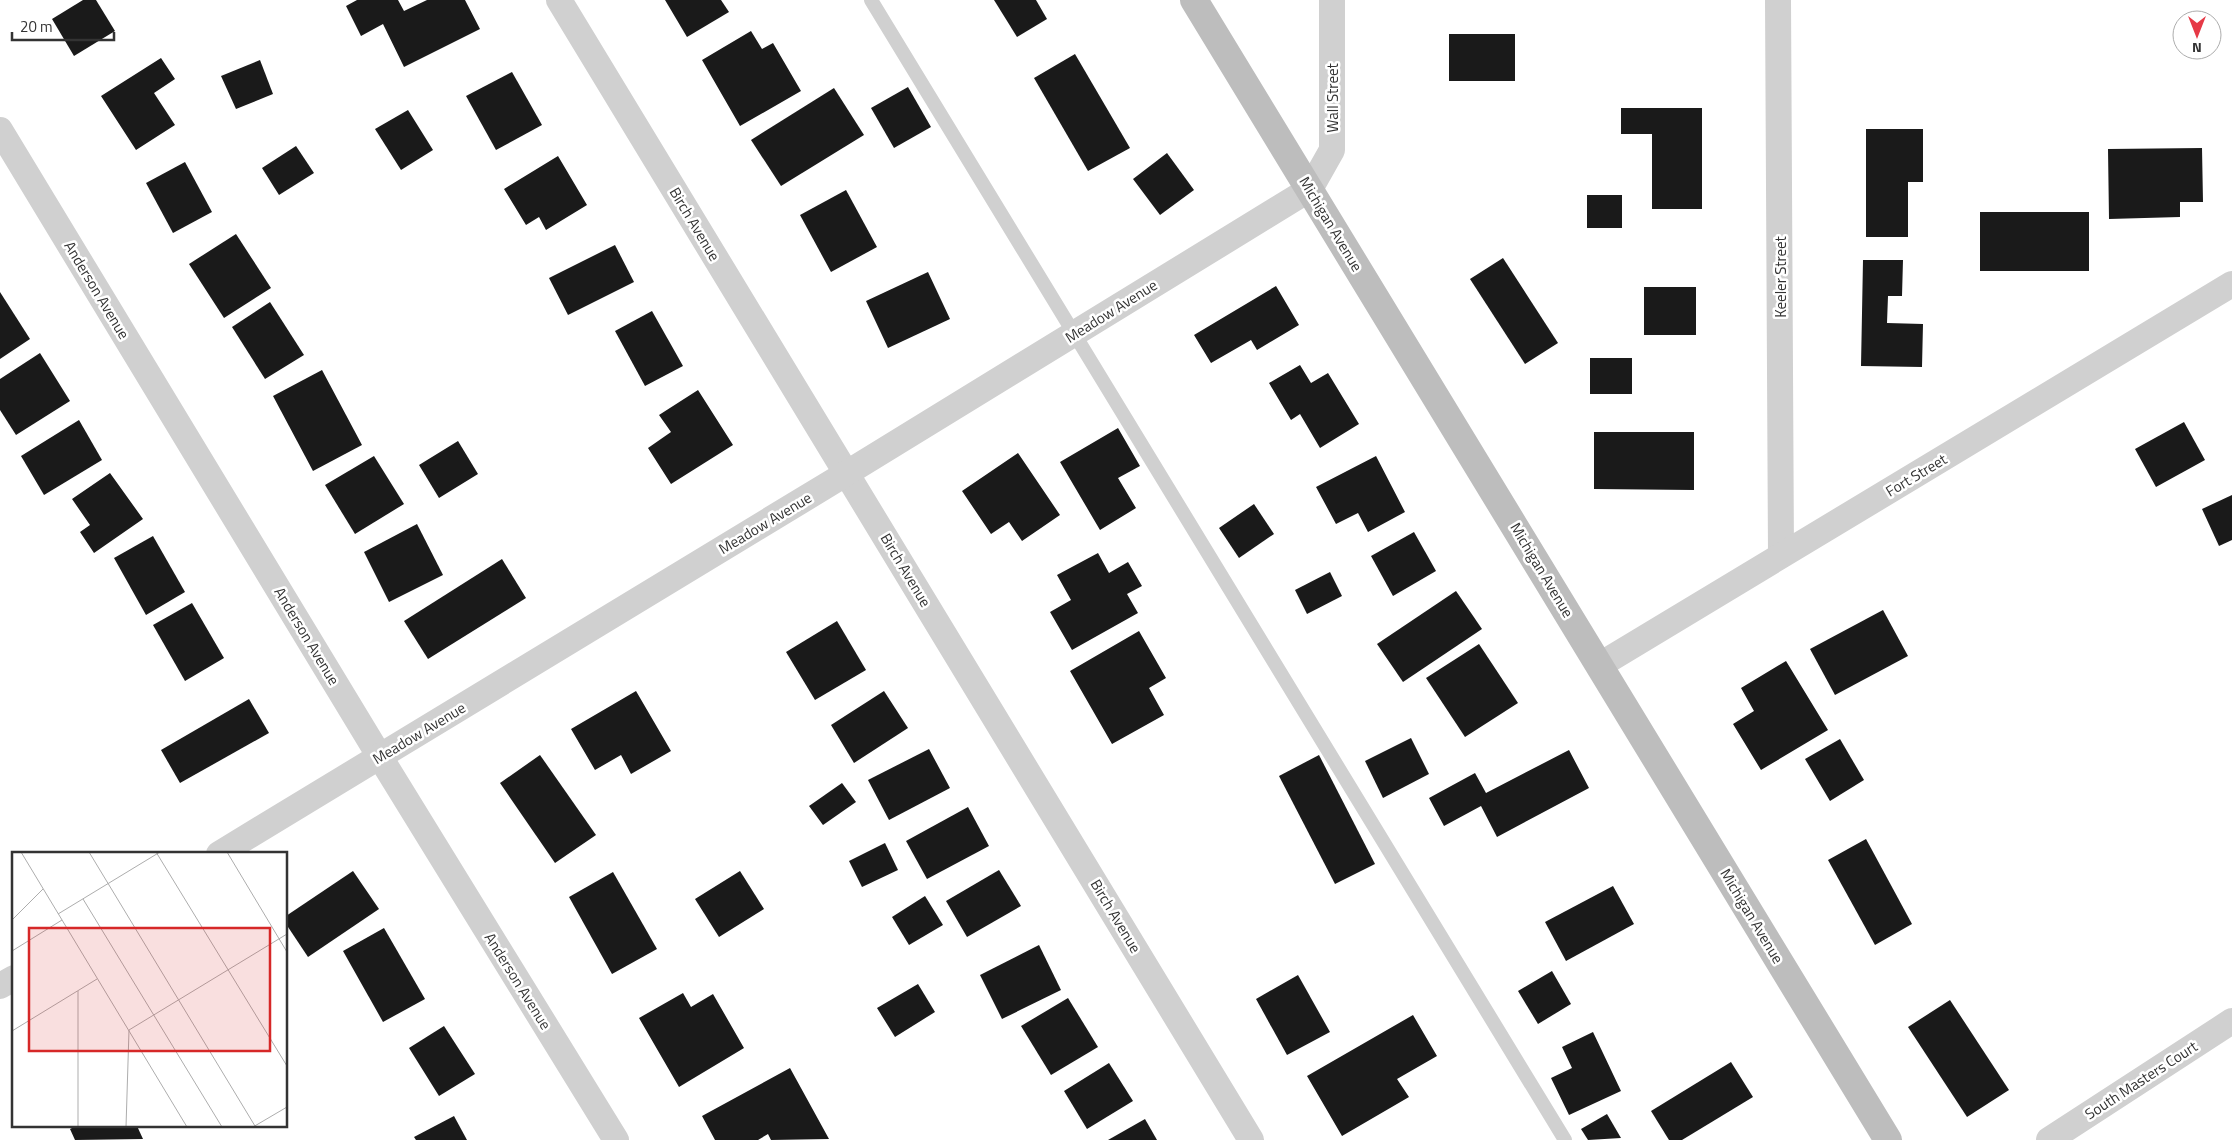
<svg xmlns="http://www.w3.org/2000/svg" width="2232" height="1140" font-family="'Titillium Web',sans-serif">
<rect width="100%" height="100%" fill="#fff"/>
<!-- building -->
<g fill="#1a1a1a">
<path d="M83,0H96L115,31L74,56L52,19Z"/>
<path d="M357,0H398L404,11L427,0H465L480,29L404,67L383,24L361,36L346,6Z"/>
<path d="M665,0H721L729,12L687,37Z"/>
<path d="M994,0H1036L1047,19L1017,37Z"/>
<path d="M751,31L762,49L773,43L801,91L740,126L702,60Z"/>
<rect x="1449" y="34" width="66" height="47"/>
<path d="M1075,54L1130,148L1088,171L1034,78Z"/>
<path d="M161,58L175,79L154,93L175,125L136,150L101,96Z"/>
<path d="M260,60L273,94L236,109L221,76Z"/>
<path d="M512,72L542,125L496,150L466,96Z"/>
<path d="M908,87L931,127L894,148L871,108Z"/>
<path d="M834,88L864,135L781,186L751,140Z"/>
<path d="M1621,108H1702V209H1652V134H1621Z"/>
<path d="M408,110L433,150L401,170L375,129Z"/>
<path d="M1866,129H1923V182H1908V237H1866Z"/>
<path d="M296,146L314,173L279,195L262,168Z"/>
<path d="M2202,148L2203,202H2180V217L2109,219L2108,149Z"/>
<path d="M1167,153L1194,190L1160,215L1133,179Z"/>
<path d="M558,156L587,205L546,230L539,217L526,225L504,189Z"/>
<path d="M185,162L212,212L173,233L146,183Z"/>
<path d="M846,190L877,247L831,272L800,215Z"/>
<rect x="1587" y="195" width="35" height="33"/>
<rect x="1980" y="212" width="109" height="59"/>
<path d="M236,234L271,288L224,318L189,264Z"/>
<path d="M615,245L634,282L568,315L549,278Z"/>
<path d="M1503,258L1558,343L1525,364L1470,279Z"/>
<path d="M1863,260H1903L1902,296H1888L1887,323L1923,324L1922,367L1861,366Z"/>
<path d="M928,272L950,319L888,348L866,301Z"/>
<path d="M1276,286L1299,325L1257,350L1251,340L1211,363L1194,335Z"/>
<rect x="1644" y="287" width="52" height="48"/>
<path d="M0,292L30,339L0,359Z"/>
<path d="M270,302L304,355L265,379L232,327Z"/>
<path d="M652,311L683,366L645,386L615,331Z"/>
<path d="M40,353L70,401L16,435L0,410V379Z"/>
<rect x="1590" y="358" width="42" height="36"/>
<path d="M1300,365L1311,383L1328,373L1359,424L1320,448L1300,414L1291,420L1269,383Z"/>
<path d="M322,370L362,445L313,471L273,396Z"/>
<path d="M698,390L733,445L671,484L648,448L671,432L659,415Z"/>
<path d="M79,420L102,460L44,495L21,456Z"/>
<path d="M2184,422L2205,460L2156,487L2135,449Z"/>
<path d="M1118,428L1140,466L1118,478L1136,508L1100,530L1060,462Z"/>
<path d="M1594,432H1694V490L1594,489Z"/>
<path d="M458,441L478,474L439,498L419,465Z"/>
<path d="M1018,453L1060,515L1022,541L1009,522L991,534L962,491Z"/>
<path d="M374,456L404,504L355,534L325,485Z"/>
<path d="M1376,456L1405,512L1368,532L1358,513L1336,524L1316,487Z"/>
<path d="M110,473L143,519L94,553L80,532L90,525L72,499Z"/>
<path d="M2232,495V540L2219,546L2202,509Z"/>
<path d="M1254,504L1274,534L1239,558L1219,528Z"/>
<path d="M417,524L443,575L389,602L364,552Z"/>
<path d="M1414,532L1436,571L1393,596L1371,556Z"/>
<path d="M153,536L185,592L146,615L114,558Z"/>
<path d="M1098,553L1109,573L1128,562L1142,586L1127,594L1138,613L1072,650L1050,612L1071,600L1057,575Z"/>
<path d="M502,559L526,598L428,659L404,621Z"/>
<path d="M1330,572L1342,596L1307,614L1295,590Z"/>
<path d="M1456,591L1482,629L1403,682L1377,644Z"/>
<path d="M192,603L224,658L185,681L153,625Z"/>
<path d="M1883,610L1908,656L1835,695L1810,649Z"/>
<path d="M837,621L866,670L815,700L786,652Z"/>
<path d="M1139,631L1166,678L1149,688L1164,715L1112,744L1070,671Z"/>
<path d="M1479,644L1518,703L1465,737L1426,678Z"/>
<path d="M1786,661L1828,730L1761,770L1733,724L1754,711L1741,688Z"/>
<path d="M636,691L671,751L631,774L621,755L595,770L571,729Z"/>
<path d="M884,691L908,728L854,763L831,725Z"/>
<path d="M249,699L269,733L180,783L161,750Z"/>
<path d="M1411,738L1429,774L1383,798L1365,761Z"/>
<path d="M1840,739L1864,780L1830,801L1805,759Z"/>
<path d="M929,749L950,788L889,820L868,780Z"/>
<path d="M1569,750L1589,788L1497,837L1481,806L1444,826L1429,798L1475,773L1486,793Z"/>
<path d="M540,755L596,835L555,863L500,783Z"/>
<path d="M1319,755L1375,864L1335,884L1279,776Z"/>
<path d="M842,783L856,802L823,825L809,806Z"/>
<path d="M968,807L989,846L927,879L906,841Z"/>
<path d="M1866,839L1912,924L1875,945L1828,860Z"/>
<path d="M885,843L898,870L862,887L849,861Z"/>
<path d="M999,870L1021,906L967,937L946,901Z"/>
<path d="M353,871L379,909L308,957L286,924V916Z"/>
<path d="M740,871L764,909L719,937L695,899Z"/>
<path d="M613,872L657,949L612,974L569,897Z"/>
<path d="M1613,886L1634,924L1566,961L1545,922Z"/>
<path d="M925,896L943,925L909,945L892,917Z"/>
<path d="M384,928L425,999L383,1022L343,951Z"/>
<path d="M1039,945L1061,990L1002,1019L980,975Z"/>
<path d="M1552,971L1571,1004L1538,1024L1518,991Z"/>
<path d="M1298,975L1330,1032L1287,1055L1256,999Z"/>
<path d="M918,984L935,1012L895,1037L877,1008Z"/>
<path d="M683,993L691,1007L713,994L744,1048L679,1087L639,1018Z"/>
<path d="M1068,998L1098,1047L1051,1075L1021,1026Z"/>
<path d="M1950,1000L2009,1090L1967,1117L1908,1027Z"/>
<path d="M1413,1015L1437,1056L1397,1079L1409,1097L1342,1136L1307,1076Z"/>
<path d="M444,1026L475,1074L439,1096L409,1048Z"/>
<path d="M1593,1032L1621,1091L1569,1115L1551,1078L1572,1068L1562,1047Z"/>
<path d="M1731,1062L1753,1097L1682,1140H1669L1651,1111Z"/>
<path d="M1109,1063L1133,1101L1087,1129L1064,1091Z"/>
<path d="M790,1068L829,1139L771,1140L768,1134L758,1140H715L702,1116Z"/>
<path d="M1607,1114L1621,1138L1588,1140L1581,1129Z"/>
<path d="M454,1116L467,1140H416L414,1137Z"/>
<path d="M1145,1119L1157,1140H1108Z"/>
<path d="M76,1126H137L143,1139L75,1140L70,1129Z"/>
</g>
<g fill="none" stroke-linecap="round" stroke-linejoin="round">
<!-- lane -->
<path stroke="#d0d0d0" stroke-width="14" d="M871,0L1565,1140"/>
<!-- street -->
<g stroke="#d0d0d0" stroke-width="26">
<path d="M559,0L1251,1140"/>
<path d="M1778,0L1781,555"/>
<path d="M0,130L380,757L616,1140"/>
<path d="M1600,665L2232,284"/>
<path d="M219,854L847,473L1310,189L1332,150V0"/>
<path d="M0,986L14,978"/>
<path d="M2049,1140L2232,1021"/>
</g>
<!-- secondary -->
<path stroke="#bdbdbd" stroke-width="28" d="M1194,0L1888,1140"/>
</g>
<g text-anchor="middle" dominant-baseline="central" stroke-width="5" stroke-linejoin="round" paint-order="stroke">
<!-- street labels -->
<g font-size="15" fill="#333" stroke="#fff">
<text transform="translate(1332 98) rotate(-90)">Wall Street</text>
<text transform="translate(695 224) rotate(59)">Birch Avenue</text>
<text transform="translate(1331 224) rotate(59)">Michigan Avenue</text>
<text transform="translate(1780 277) rotate(-90)">Keeler Street</text>
<text transform="translate(97 290) rotate(59)">Anderson Avenue</text>
<text transform="translate(1111 311) rotate(-32)">Meadow Avenue</text>
<text transform="translate(1916 475) rotate(-31)">Fort Street</text>
<text transform="translate(765 523) rotate(-31)">Meadow Avenue</text>
<text transform="translate(906 570) rotate(59)">Birch Avenue</text>
<text transform="translate(1542 570) rotate(59)">Michigan Avenue</text>
<text transform="translate(307 636) rotate(59)">Anderson Avenue</text>
<text transform="translate(419 733) rotate(-31)">Meadow Avenue</text>
<text transform="translate(1116 916) rotate(59)">Birch Avenue</text>
<text transform="translate(1752 916) rotate(59)">Michigan Avenue</text>
<text transform="translate(518 981) rotate(58)">Anderson Avenue</text>
<text transform="translate(2141 1080) rotate(-33)">South Masters Court</text>
</g>
</g>
<!-- overview -->
<g transform="translate(12 852)">
<rect width="275" height="275" fill="#fff"/>
<path fill="none" stroke="#adadad" stroke-width="1" d="M9,0L175,275M77,0L243,274M144,0L275,214M215,0L275,100M71,47L210,275M46,62L148,0M0,68L31,37M0,99L50,68M66,139V275M0,179L85,127M114,275L117,178L275,82M241,275L275,255"/>
<path fill="#d62828" fill-opacity="0.15" stroke="#d62828" stroke-width="2.5" d="M17,76H258V199H17Z"/>
<rect width="275" height="275" fill="none" stroke="#333" stroke-width="2.5"/>
</g>
<!-- north arrow -->
<g transform="translate(2197 35) rotate(180)"><circle r="24" fill="#ffffff" stroke="#adadad"/>
<path d="M0-4L9 19L0 12L-9 19Z" fill="#e63946"/>
<text y="-8" font-size="14" font-weight="bold" text-anchor="middle" fill="#333333">N</text>
</g>
<!-- scale -->
<path d="M12 32v8h102v-8" fill="none" stroke="#333333" stroke-width="2.5"/>
<text x="20" y="32" font-size="15" fill="#333333" stroke="#ffffff" stroke-width="4" paint-order="stroke">20 m</text>
</svg>
